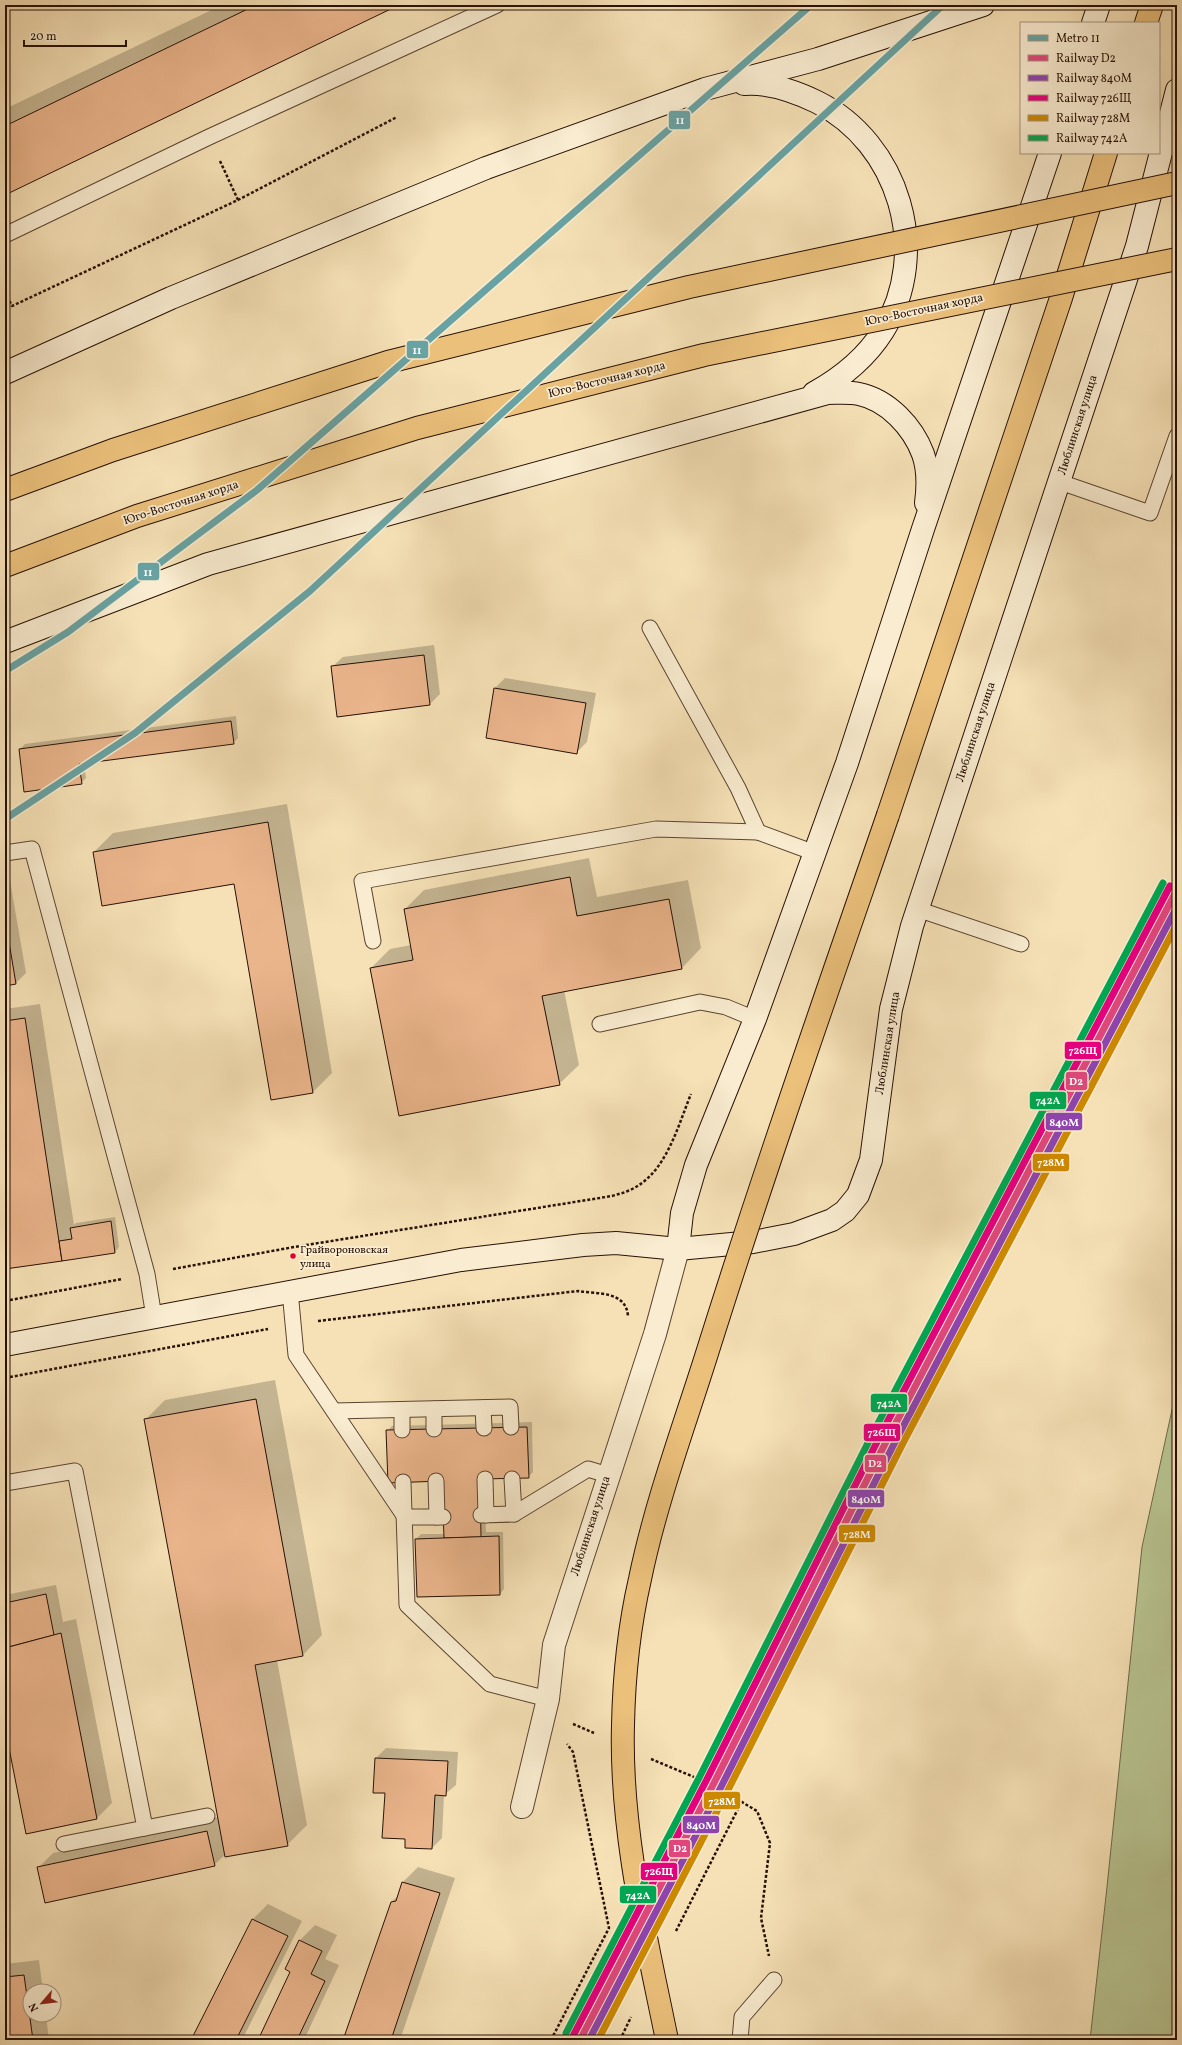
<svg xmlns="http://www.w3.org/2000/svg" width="1182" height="2045" font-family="Vollkorn,serif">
<rect width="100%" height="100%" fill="#f6e1b6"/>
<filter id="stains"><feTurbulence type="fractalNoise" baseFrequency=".005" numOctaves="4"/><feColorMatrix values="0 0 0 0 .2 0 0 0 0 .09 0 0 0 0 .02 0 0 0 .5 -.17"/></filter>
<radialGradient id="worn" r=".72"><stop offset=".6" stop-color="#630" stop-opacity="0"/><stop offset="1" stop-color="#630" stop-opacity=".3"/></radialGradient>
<!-- green -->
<path fill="#b8c491" stroke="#6f6a4b" d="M1177,1387V2030L1175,2040H1090L1107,1887L1142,1547Z"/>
<!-- shadow -->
<g fill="#0003">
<path d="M222,5H397L5,194V109Z"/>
<path d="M434,645L440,694L430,704L332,667L343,657Z"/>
<path d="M505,678L596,693L587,742L577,752L495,688Z"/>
<path d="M236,716L238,738L233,743L84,763L86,778L81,783L20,749L25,744Z"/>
<path d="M287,804L332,1073L313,1092L235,883L94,852L113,833Z"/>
<path d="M589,858L597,897L688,880L701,948L682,968L564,990L579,1065L559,1084L371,968L390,949L411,945L405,909L424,890Z"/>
<path d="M5,875H9L26,973L16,983L5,985Z"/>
<path d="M40,1004L74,1225L76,1223L115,1217L119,1247L115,1252L5,1268V1009Z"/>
<path d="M275,1380L322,1635L303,1655L277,1660L307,1825L287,1845L226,1854L214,1865L38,1868L53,1853L219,1817L145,1420L165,1400Z"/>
<path d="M532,1422L533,1472L528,1477L484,1478L486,1532H503L504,1589L500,1594L416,1539L421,1534H445L443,1480L387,1431L392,1426Z"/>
<path d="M56,1585L63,1622L76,1619L112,1803L97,1818L27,1833L5,1722V1595Z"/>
<path d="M386,1748L458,1752L456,1785L444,1795L442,1838L432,1848L406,1838L386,1792H374L376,1758Z"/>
<path d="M418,1867L455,1878L400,2040H344L391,1902L399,1895L403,1882Z"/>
<path d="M268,1904L302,1921L242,2040H192L253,1919Z"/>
<path d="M315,1925L337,1935L325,1959L339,1965L304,2040H259L291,1971L286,1969L300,1940Z"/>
<path d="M39,1960L43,1991H30V2015H46L49,2040H5V1964Z"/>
</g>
<!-- building -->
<g fill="#ebb58c" stroke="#261005">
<path d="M256,5H399L5,195V126Z"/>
<path d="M424,655L430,705L337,717L331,666Z"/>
<path d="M494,688L586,703L577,754L486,738Z"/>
<path d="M231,721L234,744L79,764L82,784L24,792L19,749Z"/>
<path d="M268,822L313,1093L271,1100L234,884L102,906L93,852Z"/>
<path d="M570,877L577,916L669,899L682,969L542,996L560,1085L399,1116L370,968L413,960L404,909Z"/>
<path d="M5,918L16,984L5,986Z"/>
<path d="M25,1018L62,1261L5,1269V1021Z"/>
<path d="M111,1221L115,1253L62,1261L59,1241L72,1239L70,1228Z"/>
<path d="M256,1399L303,1656L255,1665L288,1846L225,1857L144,1419Z"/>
<path d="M527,1427L529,1478L480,1479L481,1537L444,1538L442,1481L388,1483L386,1430Z"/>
<path d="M499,1536L500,1595L417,1597L415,1539Z"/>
<path d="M46,1594L54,1635L5,1648V1603Z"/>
<path d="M61,1633L97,1819L26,1834L5,1728V1648Z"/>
<path d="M375,1758L448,1761L446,1796L435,1795L432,1849L405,1848V1839L382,1838L385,1793H373Z"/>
<path d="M207,1831L215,1866L45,1903L37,1867Z"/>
<path d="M402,1882L440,1893L391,2040H343L391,1902L396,1901Z"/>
<path d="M252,1919L288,1936L236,2040H191Z"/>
<path d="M299,1940L322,1951L311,1974L325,1981L297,2040H258L290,1972L285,1969Z"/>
<path d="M24,1975L33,2040H5V1977Z"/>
</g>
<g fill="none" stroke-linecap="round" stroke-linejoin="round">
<defs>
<g id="service">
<path d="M5,235L209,137L497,5"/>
<path d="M1060,482L1150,513L1177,436"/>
<path d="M650,628L738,788L758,832"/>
<path d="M5,853L32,849L147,1274L154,1317"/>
<path d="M917,909L1021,944"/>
<path d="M373,941L362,881L656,829L758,832L815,853"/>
<path d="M600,1024L700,1002L726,1007L755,1019"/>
<path d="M290,1291L296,1355L405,1517H443"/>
<path d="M483,1408L484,1428"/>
<path d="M434,1409V1429"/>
<path d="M402,1410V1430"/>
<path d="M334,1411L510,1407L511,1427"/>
<path d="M485,1479L486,1515"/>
<path d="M512,1479L514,1514"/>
<path d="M436,1481L437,1517"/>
<path d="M403,1482L407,1605L490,1684L548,1699"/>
<path d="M5,1483L75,1471L145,1828L64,1844"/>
<path d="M481,1515L514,1514L588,1469L608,1475"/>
<path d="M145,1828L207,1816"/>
<path d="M740,2040L742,2017L774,1980"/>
</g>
<path id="minor" d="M522,1807L548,1699L554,1645L655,1334L678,1249"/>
<g id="secondary">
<path d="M1093,23L1099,5"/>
<path d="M744,84C768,82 796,92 817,102C899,143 932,252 883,331C866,358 841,378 814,393"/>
<path d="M5,373L171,298L486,168L705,89L818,59L983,5"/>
<path d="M5,642L208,564L828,393C838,393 849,392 859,394C888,400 913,427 923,454C928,468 928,488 926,503"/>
<path d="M678,1249L682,1213L696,1165L755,1019L847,763L923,529L1050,153"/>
<path d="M5,1345L461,1260L583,1245L616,1243L678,1249L753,1242L794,1234L832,1220L845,1211L858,1195L871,1160L891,1009L912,926L1137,246L1177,90"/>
</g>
<g id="primary">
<path d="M1146,23L1152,5"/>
<path d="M888,815L1061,298L1106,153"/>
</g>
</defs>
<!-- service casing -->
<use href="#service" stroke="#5a4431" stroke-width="17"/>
<!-- minor casing -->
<use href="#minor" stroke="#5a4431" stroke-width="24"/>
<!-- secondary casing -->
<use href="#secondary" stroke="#261005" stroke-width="24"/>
<!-- primary casing -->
<use href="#primary" stroke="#261005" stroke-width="24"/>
<!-- path -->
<g stroke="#261005" stroke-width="2.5" stroke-dasharray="3 2" stroke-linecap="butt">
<path d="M220,161L238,200"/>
<path d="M5,292L12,306L238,200L397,117"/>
<path d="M173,1269L294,1247L612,1196C618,1194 624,1193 630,1190C666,1174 677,1128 691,1094"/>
<path d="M5,1301L122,1279"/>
<path d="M318,1321L578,1291C598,1294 627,1291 628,1317"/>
<path d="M5,1378L268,1329"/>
<path d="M573,1724L594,1733"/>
<path d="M651,1759L713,1785L757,1811L770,1843L761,1918L769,1956"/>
<path d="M676,1931L742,1801"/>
<path d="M551,2040L609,1928L573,1752L567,1744"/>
<path d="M620,2040L631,2017"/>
</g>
<!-- service -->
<use href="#service" stroke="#f9ecd0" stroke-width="15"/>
<!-- minor -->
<use href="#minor" stroke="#f9ecd0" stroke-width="22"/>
<!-- secondary -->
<use href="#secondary" stroke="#f9ecd0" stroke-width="22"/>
<!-- primary -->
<use href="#primary" stroke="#ebc07b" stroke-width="22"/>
<defs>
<g id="primary-bridge">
<path d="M5,490L113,450L388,362L689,287L1177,183"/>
<path d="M5,566L137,516L417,428L704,355L1177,259"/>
<path d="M667,2040C646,1937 620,1831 623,1725C624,1676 629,1627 640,1579C656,1501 685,1424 709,1347C765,1169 827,992 888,815"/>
</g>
</defs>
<!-- primary-bridge casing -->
<use href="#primary-bridge" stroke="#261005" stroke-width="24" stroke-linecap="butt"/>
<!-- primary-bridge -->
<use href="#primary-bridge" stroke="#ebc07b" stroke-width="22"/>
<defs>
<path id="rail-1" d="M580,2040L713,1785L889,1436L1177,890"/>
<path id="rail-2" d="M589,2040L720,1789L896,1440L1177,907"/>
<path id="rail-3" d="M573,2036L706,1781L882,1432L1170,886"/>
<path id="rail-4" d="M598,2040L727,1792L903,1443L1177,924"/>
<path id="rail-5" d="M566,2033L699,1778L875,1429L1163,883"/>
</defs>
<!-- rail-1 casing -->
<use href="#rail-1" stroke="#f9ecd0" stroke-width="10"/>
<!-- rail-2 casing -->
<use href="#rail-2" stroke="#f9ecd0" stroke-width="10"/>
<!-- rail-3 casing -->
<use href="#rail-3" stroke="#f9ecd0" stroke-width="10"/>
<!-- rail-4 casing -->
<use href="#rail-4" stroke="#f9ecd0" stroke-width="10"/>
<!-- rail-5 casing -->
<use href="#rail-5" stroke="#f9ecd0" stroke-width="10"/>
<!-- rail-1 -->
<use href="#rail-1" stroke="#df477c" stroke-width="7"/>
<!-- rail-2 -->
<use href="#rail-2" stroke="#8e44ad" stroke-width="7"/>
<!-- rail-3 -->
<use href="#rail-3" stroke="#e5007d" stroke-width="7"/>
<!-- rail-4 -->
<use href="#rail-4" stroke="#cd8801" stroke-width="7"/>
<!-- rail-5 -->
<use href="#rail-5" stroke="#00a651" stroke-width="7"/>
<defs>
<g id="metro-1">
<path d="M5,671L68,632L257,490L811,5"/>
<path d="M5,819L135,733L310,591L943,5"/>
</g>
</defs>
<!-- metro-1 casing -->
<use href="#metro-1" stroke="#f9ecd0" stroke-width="10"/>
<!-- metro-1 -->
<use href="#metro-1" stroke="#68a2a2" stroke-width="7"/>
</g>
<!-- markers -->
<circle fill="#e4002b" stroke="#f9ecd0" stroke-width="1.5" cx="293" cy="1256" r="3.5"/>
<g text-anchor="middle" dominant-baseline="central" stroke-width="3.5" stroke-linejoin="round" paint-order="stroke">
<!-- bus labels -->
<g font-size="11" fill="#261005" stroke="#f9ecd0" text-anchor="start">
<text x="300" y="1250">Грайвороновская<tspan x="300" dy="14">улица</tspan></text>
</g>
<!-- street labels -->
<g font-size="12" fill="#261005" stroke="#f9ecd0">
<text transform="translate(924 310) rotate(-12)">Юго-Восточная хорда</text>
<text transform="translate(607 380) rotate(-14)">Юго-Восточная хорда</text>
<text transform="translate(1078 425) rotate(-72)">Люблинская улица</text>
<text transform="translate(181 503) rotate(-18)">Юго-Восточная хорда</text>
<text transform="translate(976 732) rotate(-72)">Люблинская улица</text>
<text transform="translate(888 1043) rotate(-81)">Люблинская улица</text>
<text transform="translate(591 1526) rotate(-72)">Люблинская улица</text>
</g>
</g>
<g stroke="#f9ecd0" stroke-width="1.5">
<rect x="668" y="110" width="23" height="20" rx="4" fill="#68a2a2"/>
<rect x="406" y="340" width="23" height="19" rx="4" fill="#68a2a2"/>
<rect x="137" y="562" width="23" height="19" rx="4" fill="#68a2a2"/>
<rect x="1064" y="1041" width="38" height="19" rx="4" fill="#e5007d"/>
<rect x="1065" y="1071" width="23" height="20" rx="4" fill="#df477c"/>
<rect x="1029" y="1091" width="38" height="19" rx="4" fill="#00a651"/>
<rect x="1045" y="1112" width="38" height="19" rx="4" fill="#8e44ad"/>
<rect x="1032" y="1153" width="38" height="19" rx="4" fill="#cd8801"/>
<rect x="870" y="1393" width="38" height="20" rx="4" fill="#00a651"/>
<rect x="863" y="1423" width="38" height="19" rx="4" fill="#e5007d"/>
<rect x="864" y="1454" width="23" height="19" rx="4" fill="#df477c"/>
<rect x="847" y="1489" width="38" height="19" rx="4" fill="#8e44ad"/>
<rect x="838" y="1524" width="38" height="19" rx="4" fill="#cd8801"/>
<rect x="703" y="1791" width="38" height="19" rx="4" fill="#cd8801"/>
<rect x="682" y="1815" width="38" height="19" rx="4" fill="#8e44ad"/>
<rect x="668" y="1839" width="23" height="19" rx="4" fill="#df477c"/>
<rect x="640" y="1862" width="38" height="19" rx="4" fill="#e5007d"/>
<rect x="619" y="1885" width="38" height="19" rx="4" fill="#00a651"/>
</g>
<g font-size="11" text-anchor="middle" font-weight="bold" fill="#fff">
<text x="680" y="124">11</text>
<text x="417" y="354">11</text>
<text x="148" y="576">11</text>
<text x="1083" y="1054">726Щ</text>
<text x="1076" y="1085">D2</text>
<text x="1048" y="1104">742А</text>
<text x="1064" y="1126">840М</text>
<text x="1051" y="1166">728М</text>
<text x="889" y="1407">742А</text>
<text x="882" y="1436">726Щ</text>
<text x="875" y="1467">D2</text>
<text x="866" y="1503">840М</text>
<text x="857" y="1538">728М</text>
<text x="722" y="1805">728М</text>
<text x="701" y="1829">840М</text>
<text x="680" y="1852">D2</text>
<text x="659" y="1875">726Щ</text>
<text x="638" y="1899">742А</text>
</g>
<!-- margin -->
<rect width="1182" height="2045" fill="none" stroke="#f6e1b6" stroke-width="20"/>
<rect x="6" y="6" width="1170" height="2033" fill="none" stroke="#261005" stroke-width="2"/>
<rect x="10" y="10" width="1162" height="2025" fill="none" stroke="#261005"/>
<!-- legend -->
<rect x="1020" y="22" width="140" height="132" fill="#f9ecd0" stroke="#a5947f"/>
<rect x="1028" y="35" width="20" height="6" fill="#68a2a2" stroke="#a5947f"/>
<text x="1056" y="42" font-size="12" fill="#261005">Metro 11</text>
<rect x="1028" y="55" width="20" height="6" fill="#df477c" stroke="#a5947f"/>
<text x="1056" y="62" font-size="12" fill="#261005">Railway D2</text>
<rect x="1028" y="75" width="20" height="6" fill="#8e44ad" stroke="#a5947f"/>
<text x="1056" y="82" font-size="12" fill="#261005">Railway 840М</text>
<rect x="1028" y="95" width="20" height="6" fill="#e5007d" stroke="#a5947f"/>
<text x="1056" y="102" font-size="12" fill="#261005">Railway 726Щ</text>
<rect x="1028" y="115" width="20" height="6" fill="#cd8801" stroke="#a5947f"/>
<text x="1056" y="122" font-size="12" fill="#261005">Railway 728М</text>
<rect x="1028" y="135" width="20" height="6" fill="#00a651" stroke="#a5947f"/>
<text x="1056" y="142" font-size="12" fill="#261005">Railway 742А</text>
<!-- north arrow -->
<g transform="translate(42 2003) rotate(242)"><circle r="19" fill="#f9ecd0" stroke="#a5947f"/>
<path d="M0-3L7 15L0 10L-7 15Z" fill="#8f2418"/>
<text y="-6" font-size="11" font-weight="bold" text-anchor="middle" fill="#261005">N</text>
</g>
<!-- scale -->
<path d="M24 40v6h102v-6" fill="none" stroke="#261005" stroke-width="2"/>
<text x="30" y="40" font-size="12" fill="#261005" stroke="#f9ecd0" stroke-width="3" paint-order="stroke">20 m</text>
<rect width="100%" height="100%" filter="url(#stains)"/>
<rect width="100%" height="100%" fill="url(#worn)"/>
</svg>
